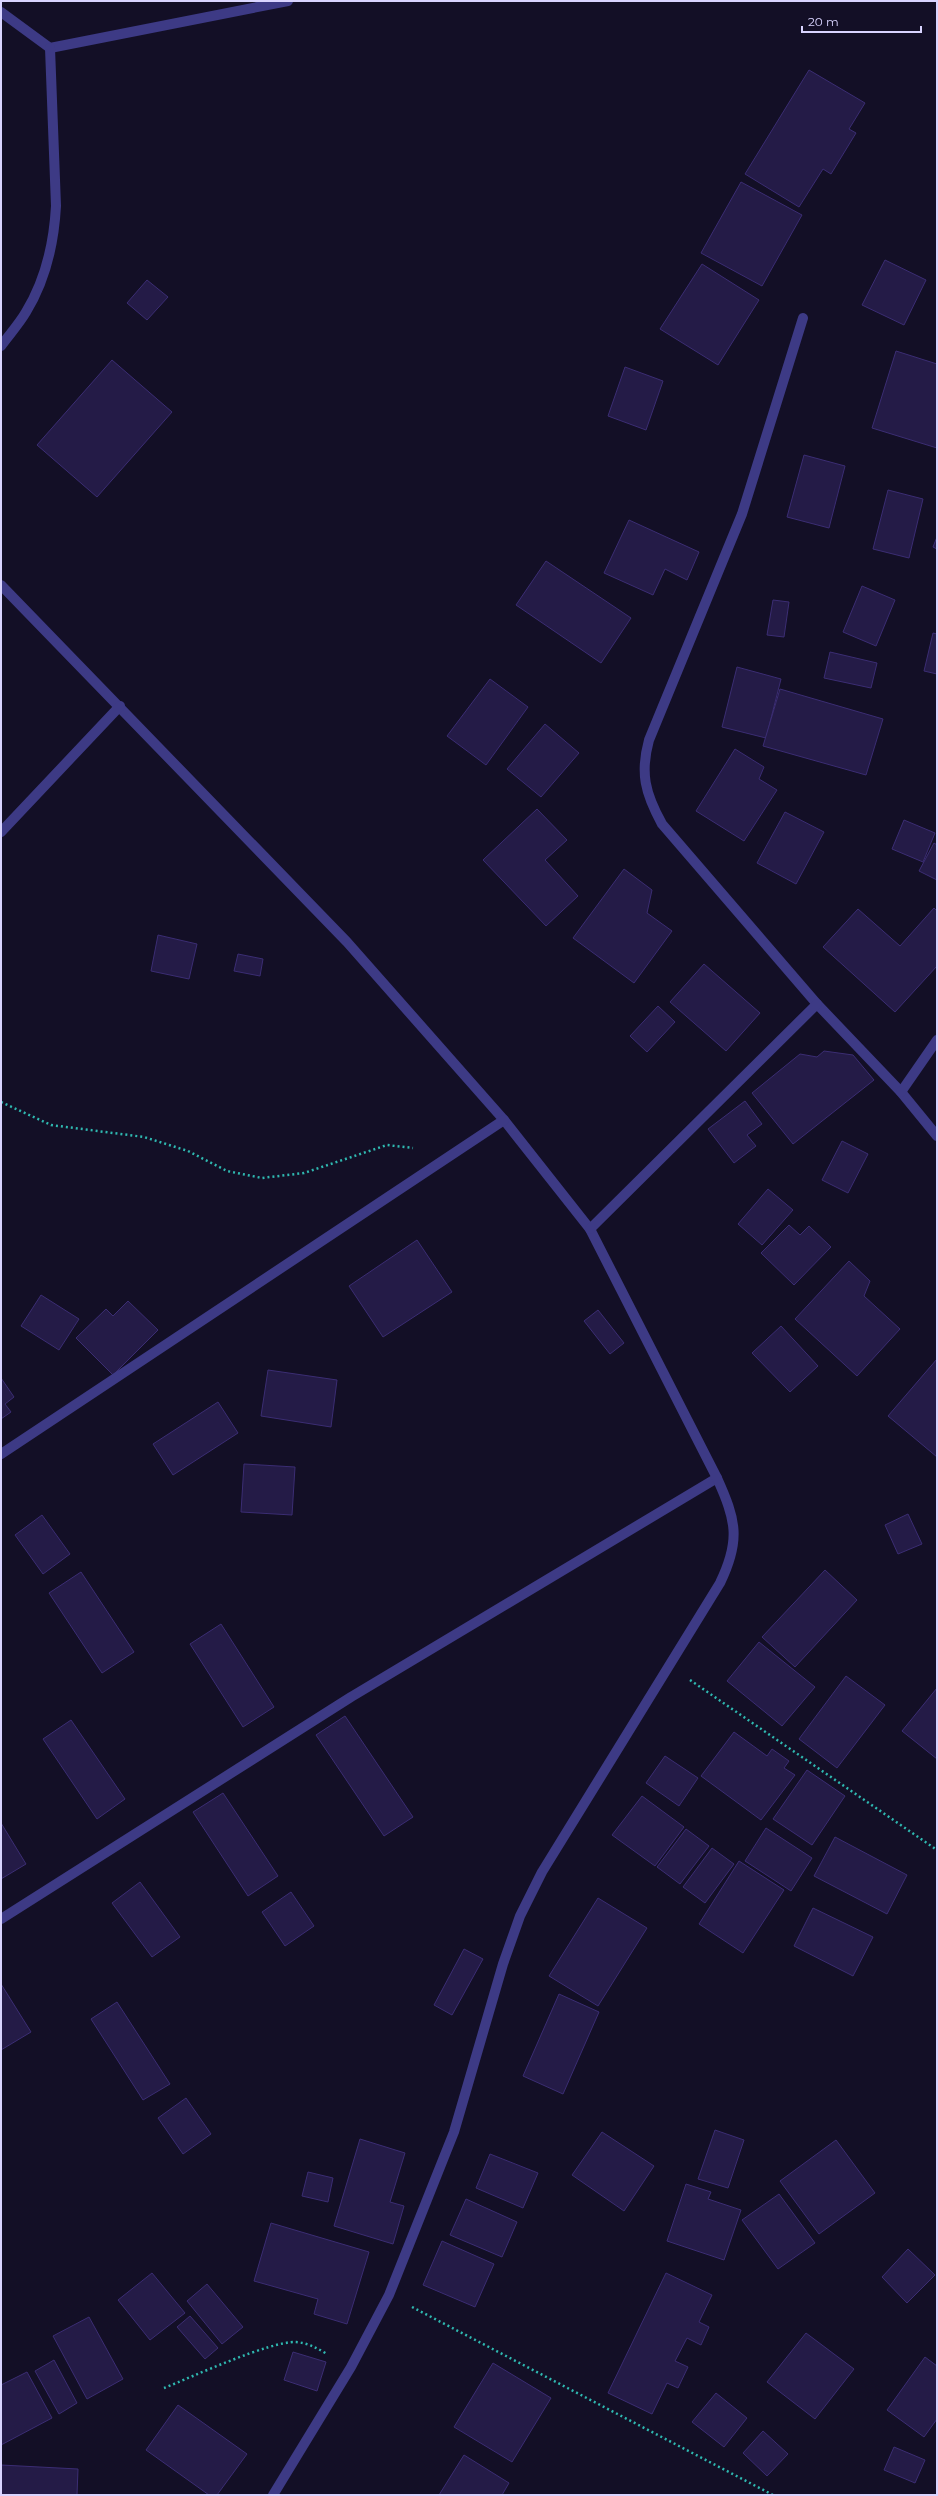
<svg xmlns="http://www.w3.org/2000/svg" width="938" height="2496" font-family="Montserrat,sans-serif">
<rect width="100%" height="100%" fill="#130f26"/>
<!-- building -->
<g fill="#241b47" stroke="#3b2d73">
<path d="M809,70L865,103L849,129L856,133L831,174L823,169L799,207L745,174Z"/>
<path d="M741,182L802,215L762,286L701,253Z"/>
<path d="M885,260L926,280L904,325L862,305Z"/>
<path d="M702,264L759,300L718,365L660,329Z"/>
<path d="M147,280L168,297L147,320L127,303Z"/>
<path d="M896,351L937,364V448L872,428Z"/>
<path d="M112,360L172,412L97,497L37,445Z"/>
<path d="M625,367L663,381L646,430L608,416Z"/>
<path d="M804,455L845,466L829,528L787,517Z"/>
<path d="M888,490L923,499L909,558L873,549Z"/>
<path d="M629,520L699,552L687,580L665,569L653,595L604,573Z"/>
<path d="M937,537V549L933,547Z"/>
<path d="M546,561L631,618L601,663L516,605Z"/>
<path d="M862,586L895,600L876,646L843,632Z"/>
<path d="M773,600L789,602L784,637L767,635Z"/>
<path d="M933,633L937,634V674L924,671Z"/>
<path d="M830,652L877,663L871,688L824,678Z"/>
<path d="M737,667L781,679L766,738L722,727Z"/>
<path d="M490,679L528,707L486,765L447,736Z"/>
<path d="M780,689L883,719L866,775L763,746Z"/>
<path d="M545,724L579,753L541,797L507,769Z"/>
<path d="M735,749L764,767L759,779L777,790L744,841L696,811Z"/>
<path d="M537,809L567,840L545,860L578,896L546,926L483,860Z"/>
<path d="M785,812L824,832L796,884L757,863Z"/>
<path d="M904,820L935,833L923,862L892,849Z"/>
<path d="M934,843L937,845V880L919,871Z"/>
<path d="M624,869L652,890L647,913L672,931L634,983L573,938Z"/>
<path d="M934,908L937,911V966L895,1012L823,947L858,909L900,946Z"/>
<path d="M158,935L197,944L189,979L151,971Z"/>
<path d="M238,954L263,959L260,976L234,971Z"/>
<path d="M704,964L760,1013L726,1051L670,1002Z"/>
<path d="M658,1006L675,1022L647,1052L630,1036Z"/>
<path d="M824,1051L853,1055L874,1080L793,1144L752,1093L800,1054L817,1057Z"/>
<path d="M745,1101L762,1124L747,1135L756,1146L734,1163L708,1129Z"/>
<path d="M842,1141L868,1154L848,1193L822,1180Z"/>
<path d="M768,1189L793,1210L762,1245L738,1224Z"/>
<path d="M789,1225L800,1235L809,1226L831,1247L794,1285L761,1253Z"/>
<path d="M417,1240L452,1292L383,1337L349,1286Z"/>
<path d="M849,1261L870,1281L864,1296L900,1329L857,1376L795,1319Z"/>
<path d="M41,1295L79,1319L59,1350L21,1326Z"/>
<path d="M128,1301L158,1330L113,1375L76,1338L106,1309L113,1316Z"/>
<path d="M598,1310L624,1343L610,1354L584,1321Z"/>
<path d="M781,1326L818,1366L790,1392L752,1353Z"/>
<path d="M937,1359V1457L888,1416Z"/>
<path d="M268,1370L337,1380L331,1427L261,1416Z"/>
<path d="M1,1378L14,1397L5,1404L11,1412L1,1419Z"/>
<path d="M218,1402L238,1433L173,1475L153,1444Z"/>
<path d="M244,1464L295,1467L292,1515L241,1512Z"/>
<path d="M908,1514L922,1544L898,1554L885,1525Z"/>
<path d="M42,1515L70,1554L43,1574L15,1535Z"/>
<path d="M825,1570L857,1600L795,1667L762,1637Z"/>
<path d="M81,1572L134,1652L102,1673L49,1593Z"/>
<path d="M221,1624L274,1707L243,1727L190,1644Z"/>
<path d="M759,1642L815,1687L782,1726L727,1681Z"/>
<path d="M846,1676L885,1705L837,1768L799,1739Z"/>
<path d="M937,1688V1759L902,1731Z"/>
<path d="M345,1716L413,1817L384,1836L316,1735Z"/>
<path d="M71,1720L125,1799L97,1819L43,1739Z"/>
<path d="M734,1732L767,1756L772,1749L789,1761L784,1768L795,1775L761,1820L701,1776Z"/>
<path d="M665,1756L698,1778L679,1806L646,1783Z"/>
<path d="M807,1770L845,1796L812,1845L773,1819Z"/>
<path d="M223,1793L278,1876L248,1896L193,1812Z"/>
<path d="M642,1796L684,1827L655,1866L612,1835Z"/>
<path d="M1,1823L26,1864L1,1879Z"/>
<path d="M766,1828L812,1858L791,1891L745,1861Z"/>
<path d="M686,1829L709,1846L680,1884L657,1867Z"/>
<path d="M835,1837L907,1875L887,1914L814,1876Z"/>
<path d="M712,1848L734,1864L705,1903L683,1887Z"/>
<path d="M739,1861L784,1890L743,1953L699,1924Z"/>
<path d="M140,1882L180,1937L152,1957L112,1903Z"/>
<path d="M291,1892L314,1926L285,1946L262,1912Z"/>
<path d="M598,1898L647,1928L598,2006L549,1976Z"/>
<path d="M813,1908L873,1937L853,1976L794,1946Z"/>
<path d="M464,1949L483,1959L452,2015L434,2005Z"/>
<path d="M1,1984L31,2032L1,2050Z"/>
<path d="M559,1994L599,2012L563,2094L523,2076Z"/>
<path d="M117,2002L170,2084L143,2100L91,2019Z"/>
<path d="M186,2098L211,2134L183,2154L158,2118Z"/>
<path d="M715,2130L744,2140L728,2188L698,2179Z"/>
<path d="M602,2132L654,2166L624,2211L572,2175Z"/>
<path d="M360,2139L405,2153L390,2202L404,2206L393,2244L334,2226Z"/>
<path d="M836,2140L875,2193L819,2234L780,2181Z"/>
<path d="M490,2154L538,2173L523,2208L476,2188Z"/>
<path d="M308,2172L333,2178L328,2202L302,2196Z"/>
<path d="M686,2184L711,2192L708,2199L741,2210L724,2260L667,2241Z"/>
<path d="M779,2194L815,2243L778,2269L742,2220Z"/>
<path d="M466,2199L517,2222L502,2257L450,2235Z"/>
<path d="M271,2223L369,2252L347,2324L314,2314L318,2299L254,2281Z"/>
<path d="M442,2241L494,2264L475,2307L423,2285Z"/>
<path d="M908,2249L935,2275L907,2303L882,2277Z"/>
<path d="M152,2273L185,2313L150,2340L118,2300Z"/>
<path d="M666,2273L712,2295L699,2322L709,2327L701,2345L687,2338L675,2361L688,2367L678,2388L667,2383L652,2414L608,2393Z"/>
<path d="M207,2284L243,2327L222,2344L187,2301Z"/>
<path d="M190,2316L218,2348L205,2359L177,2327Z"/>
<path d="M89,2317L123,2379L87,2399L53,2336Z"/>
<path d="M806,2333L854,2369L815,2419L767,2382Z"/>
<path d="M293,2352L326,2362L317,2391L284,2380Z"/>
<path d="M925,2357L937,2366V2419L924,2437L887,2410Z"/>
<path d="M54,2360L77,2403L59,2414L35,2371Z"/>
<path d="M493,2363L551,2398L512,2462L454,2427Z"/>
<path d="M27,2372L52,2418L1,2445V2385Z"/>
<path d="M716,2393L747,2418L724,2447L692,2422Z"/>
<path d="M178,2405L247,2454L217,2495H209L146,2450Z"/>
<path d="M763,2431L788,2454L767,2476L743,2453Z"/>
<path d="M894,2447L925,2460L915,2483L884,2470Z"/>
<path d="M464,2455L509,2483L502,2495H439Z"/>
<path d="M1,2465L78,2469L77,2495H1Z"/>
</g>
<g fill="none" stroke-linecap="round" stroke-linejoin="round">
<!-- path -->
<g stroke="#2fb8b0" stroke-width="2.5" stroke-dasharray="2 3" stroke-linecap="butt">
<path d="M1,1102L51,1125L144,1137L188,1151L227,1171L262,1178L304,1173L387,1145L413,1148"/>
<path d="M690,1680L937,1850"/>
<path d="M412,2307L773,2495"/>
<path d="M164,2388C192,2377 270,2341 296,2342C308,2343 317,2348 327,2354"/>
</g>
<!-- lane -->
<path stroke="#3d3a85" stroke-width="10" d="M1,1919L351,1697L717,1478"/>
<!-- street -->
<g stroke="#3d3a85" stroke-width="10">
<path d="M1,12L50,48L288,1"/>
<path d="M803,318L742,514L649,740C640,773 645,793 662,824L817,1004L901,1092L937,1136"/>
<path d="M1,346C9,335 19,324 26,312C45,281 54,242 56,206L50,48"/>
<path d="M1,585L347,942L504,1120L590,1229L717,1478C736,1520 741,1540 720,1583L542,1872L520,1916L503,1964L454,2132L389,2295L351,2367L273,2495"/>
<path d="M1,832L120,706"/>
<path d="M901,1092L937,1040"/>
<path d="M590,1229L817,1004"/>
<path d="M1,1454L504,1120"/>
</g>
</g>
<!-- border -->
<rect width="938" height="2496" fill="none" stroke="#d9d4ff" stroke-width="4"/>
<!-- scale -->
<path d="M802 26v6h119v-6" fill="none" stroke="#d9d4ff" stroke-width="2"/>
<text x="808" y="26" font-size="12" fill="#d9d4ff" stroke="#130f26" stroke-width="3" paint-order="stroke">20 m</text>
</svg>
